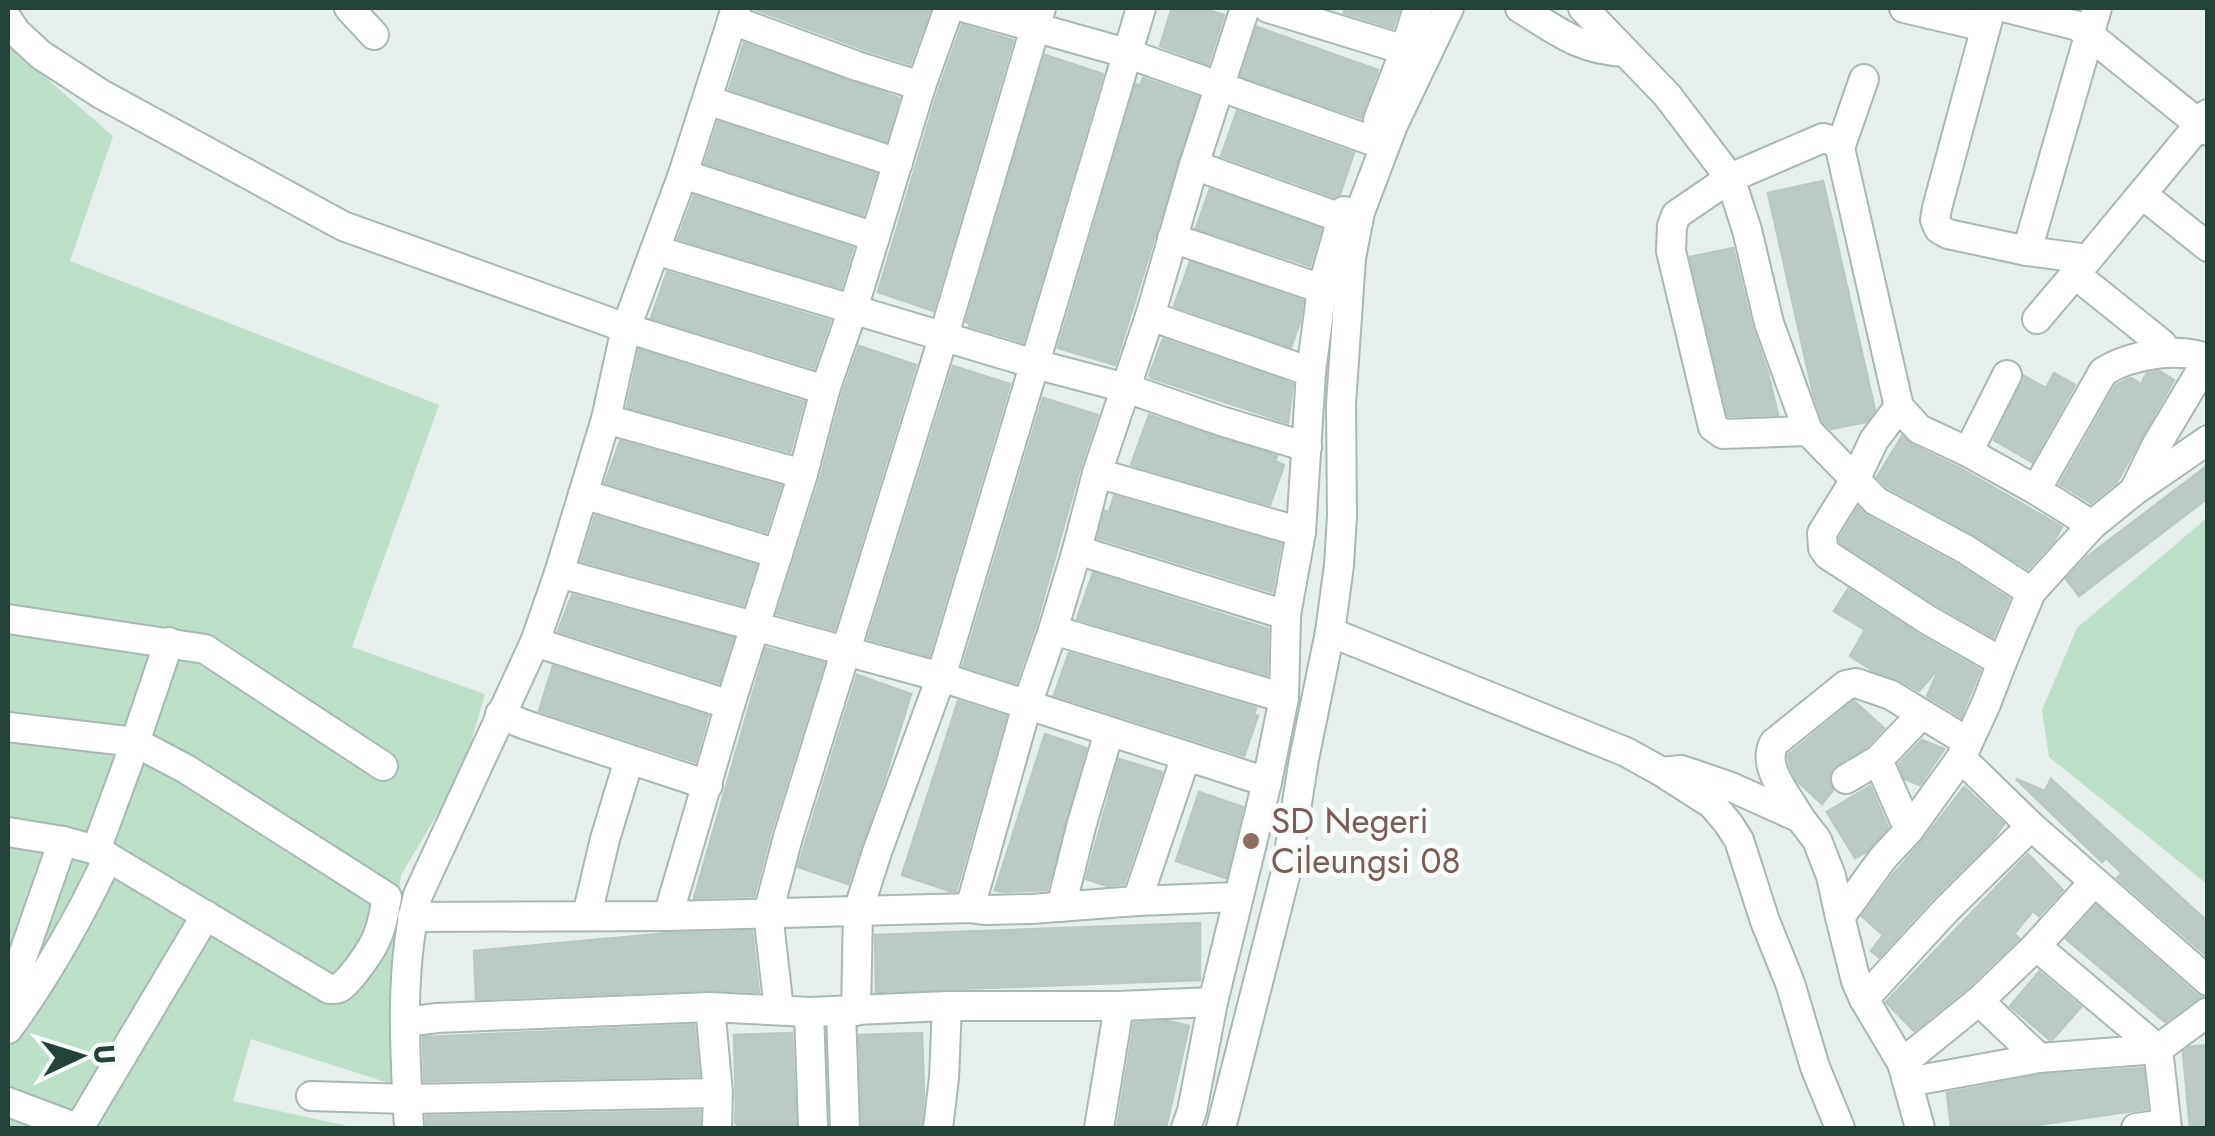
<svg xmlns="http://www.w3.org/2000/svg" width="2215" height="1136" font-family="Jost,sans-serif">
<rect width="100%" height="100%" fill="#e6efeb"/>
<!-- green -->
<g fill="#bfe0c8">
<path d="M8,45L113,136L70,261L439,405L352,647L485,694L463,771L401,875L390,980L395,1085L251,1039L233,1101L357,1128H8Z"/>
<path d="M2207,518V884L2049,757L2042,710L2077,628Z"/>
</g>
<!-- building -->
<g fill="#bbcac4" stroke="#b8c9c2" stroke-width="2.5">
<path d="M755,8H921L930,11L910,64L863,49L754,9Z"/>
<path d="M1172,8H1202L1224,15L1208,64L1160,46Z"/>
<path d="M1345,8H1400L1393,28L1344,13Z"/>
<path d="M962,25L1013,40L933,311L878,292L938,92Z"/>
<path d="M1257,27L1378,70L1361,118L1241,76Z"/>
<path d="M744,43L899,98L886,141L729,89Z"/>
<path d="M1045,55L1103,74L1023,342L969,326L970,324L966,322Z"/>
<path d="M1143,78L1198,97L1115,365L1058,348L1136,84L1140,86Z"/>
<path d="M1237,111L1354,153L1340,194L1334,197L1221,156Z"/>
<path d="M718,122L876,174L863,215L705,163Z"/>
<path d="M1823,181L1875,410L1866,422L1831,429L1823,422L1813,393L1768,193Z"/>
<path d="M1210,189L1321,229L1310,266L1196,228Z"/>
<path d="M694,196L853,248L841,288L678,239Z"/>
<path d="M1733,248L1752,327L1768,373L1778,415L1728,416L1690,257Z"/>
<path d="M1190,262L1303,301L1300,322L1291,347L1174,306Z"/>
<path d="M667,272L830,321L814,368L651,318Z"/>
<path d="M1163,339L1293,384L1288,423L1152,378L1149,376Z"/>
<path d="M859,346L916,365L834,630L777,614L820,479L842,395Z"/>
<path d="M639,350L804,402L790,452L627,407Z"/>
<path d="M953,366L1010,384L929,656L868,639Z"/>
<path d="M2159,371L2174,380L2117,482L2091,503L2060,484L2116,385L2131,378L2141,384L2147,373Z"/>
<path d="M2054,373L2075,385L2032,462L1994,440L2024,376L2046,388Z"/>
<path d="M1043,398L1098,415L1080,468L1036,625L1016,683L963,666Z"/>
<path d="M1149,415L1277,456L1275,461L1284,465L1270,505L1131,465Z"/>
<path d="M1902,436L1912,445L1960,468L2062,527L2054,541L2028,569L1973,534L1887,487L1877,477Z"/>
<path d="M620,441L781,486L766,532L605,483Z"/>
<path d="M2208,465V498L2079,596L2066,579L2087,557Z"/>
<path d="M1114,496L1281,544L1272,592L1098,538L1105,511L1109,512Z"/>
<path d="M1858,508L1867,516L1956,564L2009,599L1993,637L1937,605L1840,542V537Z"/>
<path d="M595,516L756,565L743,605L581,561Z"/>
<path d="M1093,573L1268,629L1267,675L1077,619Z"/>
<path d="M1848,589L1919,635L1980,670L1961,717L1927,696L1940,667L1919,691L1897,679L1872,670L1850,656L1865,630L1834,611Z"/>
<path d="M572,595L733,638L719,683L558,631Z"/>
<path d="M766,648L824,663L771,832L754,896L694,898Z"/>
<path d="M1069,653L1256,708L1254,715L1258,716L1244,756L1054,695Z"/>
<path d="M553,666L708,716L695,762L539,711Z"/>
<path d="M857,675L911,694L884,781L848,884L798,867Z"/>
<path d="M958,701L1006,716L962,871L956,891H950L902,875Z"/>
<path d="M1854,701L1884,728L1867,746L1831,770L1829,780L1833,790L1822,804L1797,781L1790,766L1788,755Z"/>
<path d="M1045,734L1086,748L1047,890L1003,892L995,890Z"/>
<path d="M1922,740L1944,749L1920,785L1905,779L1899,764Z"/>
<path d="M1119,759L1162,772L1124,884L1107,886L1086,879Z"/>
<path d="M2016,779L2045,791L2051,779L2208,922V957L2117,878L2122,873L2106,858L2102,862Z"/>
<path d="M1870,786L1888,827L1866,852L1855,858L1827,812Z"/>
<path d="M1964,787L2004,824L1994,838L1934,897L1879,957L1871,951L1883,935L1862,916L1892,876L1923,840Z"/>
<path d="M1199,792L1243,807L1226,878L1176,861Z"/>
<path d="M2028,854L2063,890L2039,916L2033,911L2014,934L2019,938L1967,988L1914,1031L1886,1002Z"/>
<path d="M2096,906L2196,994L2201,996L2165,1022L2066,939Z"/>
<path d="M1200,923V980L876,992L875,935Z"/>
<path d="M752,931L759,992L709,990L476,999L474,951L670,933Z"/>
<path d="M2039,972L2081,1007L2053,1039L2050,1040L2010,1006Z"/>
<path d="M1168,1021L1189,1026L1166,1128H1117L1134,1023Z"/>
<path d="M694,1025L699,1076L424,1081L423,1037Z"/>
<path d="M792,1033L796,1128H737V1123H735L736,1102L734,1035Z"/>
<path d="M922,1033L924,1094L921,1128H862L859,1035Z"/>
<path d="M2208,1045V1128H2190L2183,1052L2190,1047Z"/>
<path d="M2143,1068L2147,1109L2016,1128H1951L1947,1093L2041,1075Z"/>
<path d="M700,1111V1128H426V1116Z"/>
</g>
<g fill="none" stroke-linecap="round" stroke-linejoin="round">
<defs>
<g id="minor">
<path d="M349,8L374,35"/>
<path d="M966,8L1126,53L1370,140"/>
<path d="M1268,8L1405,50"/>
<path d="M1520,8C1557,31 1580,50 1625,52"/>
<path d="M1583,8L1667,95L1730,178L1747,230L1769,323L1808,431L1876,501L1965,549L2031,592L2092,525L2134,491L2208,440"/>
<path d="M1904,8L1985,27"/>
<path d="M1991,8L1937,208L1935,220L1939,229L1948,234L2027,251L2088,259L2208,114"/>
<path d="M2007,8L2078,26L2208,131"/>
<path d="M8,20L16,32L41,55L101,94L343,226L626,328L825,390"/>
<path d="M732,20L857,66L921,86"/>
<path d="M707,100L898,163"/>
<path d="M1378,120L1405,50L1418,8"/>
<path d="M1840,148L1864,79"/>
<path d="M1194,165L1341,218"/>
<path d="M683,174L875,237"/>
<path d="M2143,195L2208,247"/>
<path d="M1172,238L1322,289"/>
<path d="M655,250L1035,364L1126,388L1221,421L1307,447"/>
<path d="M2027,251L2097,8"/>
<path d="M2076,275L2162,344"/>
<path d="M1150,316L1311,372"/>
<path d="M2037,319L2087,260"/>
<path d="M1899,407L1919,429L1968,452L2036,490L2092,525"/>
<path d="M606,419L803,474"/>
<path d="M1808,431L1723,434L1713,427L1671,251L1672,226L1676,215L1730,178L1823,138L1834,141L1840,148L1899,407L1874,440L1856,478L1822,533L1823,548L1828,555L1928,620L2002,662L2031,592"/>
<path d="M1968,452L2007,375"/>
<path d="M1097,473L1301,532"/>
<path d="M2036,490L2103,372C2129,355 2180,346 2208,359L2156,446L2135,489"/>
<path d="M583,494L778,554"/>
<path d="M1077,550L1286,615"/>
<path d="M559,573L941,677L1267,782"/>
<path d="M8,619L205,649L383,766"/>
<path d="M1053,630L1284,698"/>
<path d="M1330,632L1626,752L1662,772L1681,770L1696,775L1731,787L1800,818L1817,840L1831,876L1840,917"/>
<path d="M535,642L730,705"/>
<path d="M500,714L523,724L708,785"/>
<path d="M8,727L135,742L186,769L387,897C384,910 383,925 377,937C372,950 354,975 344,984C338,990 336,989 329,989L96,850L63,841L8,832"/>
<path d="M1961,758L2031,826L2208,981"/>
<path d="M1668,776L1712,804L1728,823L1739,840L1765,921L1790,983L1815,1067L1840,1128"/>
<path d="M1846,779L1878,760"/>
<path d="M1800,818C1788,796 1761,767 1774,743L1846,685L1856,683L1891,695L1968,742"/>
<path d="M1909,830L1878,760L1921,715"/>
<path d="M96,850L128,763L169,642"/>
<path d="M1137,901L1186,756"/>
<path d="M1061,907L1081,827L1109,732"/>
<path d="M970,908L1027,705L1053,630L1077,550L1097,473L1150,316L1194,165L1245,8"/>
<path d="M587,915L605,839L629,760"/>
<path d="M668,916L730,705L803,474L825,390L853,309L921,86L949,8"/>
<path d="M412,917L668,916L970,908L986,910L1031,909L1137,901L1237,897"/>
<path d="M8,998L63,841"/>
<path d="M1864,999L1947,909L2031,826"/>
<path d="M1979,1001L2039,1058"/>
<path d="M710,1007L718,1093L717,1128"/>
<path d="M779,1010L768,913L788,837L944,335L1041,8"/>
<path d="M841,1011L845,1128"/>
<path d="M856,1011L858,911L877,852L941,677L1141,8"/>
<path d="M809,1012L813,1128"/>
<path d="M405,1022L437,1018L710,1007L809,1012L947,1006H1119L1213,1002"/>
<path d="M8,1029C44,980 83,912 108,857"/>
<path d="M1902,1063L1979,1001L2036,946L2094,882"/>
<path d="M1908,1082L2039,1058L2158,1049L2036,946"/>
<path d="M311,1096L407,1099L718,1093"/>
<path d="M8,1102L77,1128"/>
<path d="M79,1128L206,915"/>
<path d="M409,1128C405,1051 399,971 418,895L535,642L559,573L606,419L626,328L683,174L736,8"/>
<path d="M938,1128L944,1078L947,1006"/>
<path d="M1099,1128L1119,1006"/>
<path d="M1186,1128L1192,1111L1213,1002L1267,782L1284,698L1286,615L1301,532L1311,372L1322,289L1344,211"/>
<path d="M1221,1128L1286,872L1304,759L1330,632L1339,565L1342,516L1341,404L1351,258L1360,212L1393,125L1449,8"/>
<path d="M1920,1128L1902,1063L1864,999L1856,981L1840,917L1883,858L1909,830L1961,758L1986,704L2002,662"/>
<path d="M2136,1128L2166,1124"/>
<path d="M2167,1128L2158,1049L2208,1012"/>
</g>
</defs>
<!-- minor casing -->
<use href="#minor" stroke="#a8b8b2" stroke-width="32"/>
<!-- minor -->
<use href="#minor" stroke="#fff" stroke-width="28"/>
</g>
<!-- markers -->
<circle fill="#8d6e63" stroke="#f7fbf9" stroke-width="4" cx="1251" cy="841" r="10"/>
<g text-anchor="middle" dominant-baseline="central" stroke-width="10" stroke-linejoin="round" paint-order="stroke">
<!-- education labels -->
<g font-size="35" fill="#785e54" stroke="#f7fbf9" text-anchor="start">
<text x="1271" y="821">SD Negeri<tspan x="1271" dy="40">Cileungsi 08</tspan></text>
</g>
</g>
<!-- border -->
<rect width="2215" height="1136" fill="none" stroke="#24423a" stroke-width="20"/>
<!-- north arrow -->
<g transform="translate(80 1056) rotate(86)" stroke="#f7fbf9" stroke-width="8" paint-order="stroke">
<path d="M0-8L18 38L0 25L-18 38Z" fill="#24423a"/>
<text y="-15" font-size="28" font-weight="bold" text-anchor="middle" fill="#24423a">U</text>
</g>
</svg>
